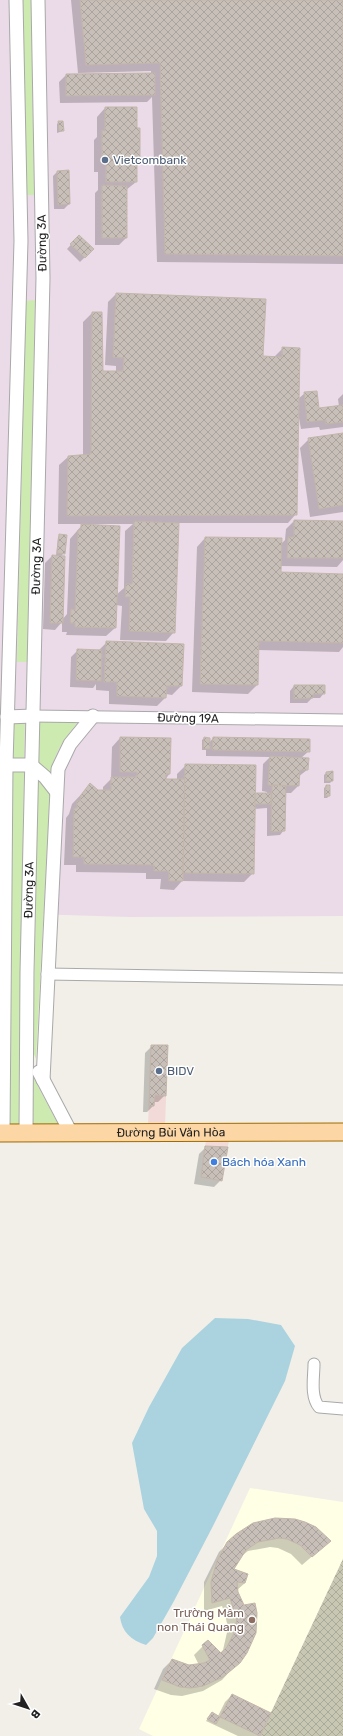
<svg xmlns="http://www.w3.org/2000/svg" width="343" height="1736" font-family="Rubik,sans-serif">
<defs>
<pattern id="construction-cross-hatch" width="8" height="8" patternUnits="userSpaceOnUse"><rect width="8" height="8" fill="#c7c7b4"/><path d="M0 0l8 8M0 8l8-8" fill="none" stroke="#abab9a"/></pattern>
<pattern id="building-cross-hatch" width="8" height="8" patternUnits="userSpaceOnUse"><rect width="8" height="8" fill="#c7bfb8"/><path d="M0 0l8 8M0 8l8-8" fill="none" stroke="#aba49e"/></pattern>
</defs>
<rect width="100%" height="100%" fill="#f2efe9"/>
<!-- commercial -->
<g fill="#f2dad9">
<path d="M151,1045H168L165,1126H148Z"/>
<path d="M206,1140H229L222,1181L201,1177Z"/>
</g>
<!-- industrial -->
<path fill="#ebdbe8" d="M0,0H343V916L129,917L0,913Z"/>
<!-- education -->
<path fill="#ffffe5" d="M250,1488L343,1502V1559L260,1736H153L139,1729Z"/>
<!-- construction -->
<path fill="url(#construction-cross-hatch)" d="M343,1559V1736H260Z"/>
<!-- grass -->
<g fill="#cdebb0">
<path d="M23,0H31L34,195H27Z"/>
<path d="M35,300L27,662H17L26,301Z"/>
<path d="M14,715L25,716L24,761H13Z"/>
<path d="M39,716L81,718C67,736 51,754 51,778L38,766Z"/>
<path d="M13,769H24L19,1126H10Z"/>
<path d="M38,777L50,789L36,1059L33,1052Z"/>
<path d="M33,1070L36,1075V1083L59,1126H33Z"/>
</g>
<!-- water -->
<path fill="#aad3df" d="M215,1318L248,1319L281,1325L295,1346L285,1381L213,1526L174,1601L153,1638L146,1645C131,1640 122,1632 120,1617L149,1577L157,1556V1531L144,1509L132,1443L149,1407L182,1348Z"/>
<!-- shadow -->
<g fill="#0003" fill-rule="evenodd">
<path d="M71,0H343V264L157,262L152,97L147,102L60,103L59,82L66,75L151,74V71L78,73Z"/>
<path d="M105,108L136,129L139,164L136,167V182L126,190V238L119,245H95V193L98,190V172H94V140L97,137V117Z"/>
<path d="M59,122L63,131L57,133V124Z"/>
<path d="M57,172L69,204L64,209H54L53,176Z"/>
<path d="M79,236L93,249L80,262L67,249Z"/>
<path d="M116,294L262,357H274L283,348L298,399L305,393L318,409L339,407L338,399L343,394V427L320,430L319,427L301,429L298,413L296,514L288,523H178L174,632L166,641L120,640L122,606L116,605L115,628L106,636L66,635L67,632H62V622L55,630L43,629L45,563L52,556H56L58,537L60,535L64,553L60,557L62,620L67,614L70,539L83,524H58L59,465L68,457L83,455V322L92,313L102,371L116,372V366L105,365L108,302ZM89,524H133L125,531L124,588L116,595Z"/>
<path d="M343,434V512L310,517L300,448L309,439Z"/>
<path d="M294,521L343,522V560L337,567L281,566L280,573L343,575V647L339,652L258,650L257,685L248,694L192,692L197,547L205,538L281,544L285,540L286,529Z"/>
<path d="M107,642L181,686L172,695L166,694L165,698L157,706L109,704V691L96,690V684L93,688L70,687L71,657L78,650L98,651Z"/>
<path d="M294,686L324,693L320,698H312L307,703H290V691Z"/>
<path d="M120,738L170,773L165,780H177V774L186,765L254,795L267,794V792L262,791L263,764L270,757L206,756V750H202V740L204,738L209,743L213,738L309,751L301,758L307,770L298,777V786L291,793H285L284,830L280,835L267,836V808L254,809L253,873L244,882L182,881L174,890L160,889L161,879H146V873L76,872V865H64L66,818L69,814L72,804L90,785L98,791H103V787L111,779L112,747Z"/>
<path d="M326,773L332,781L330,783H324V775Z"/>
<path d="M326,786H329V796L327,798H324V788Z"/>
<path d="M152,1046L165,1095L158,1102H153V1106L147,1112H143L145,1053Z"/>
<path d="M206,1147L221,1180L214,1187L194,1184L199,1154Z"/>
<path d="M236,1535L330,1541L302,1565L291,1554L278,1548L270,1547L248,1551L239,1558L233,1569L245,1583L237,1590L243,1606L231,1670L222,1680L203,1691L182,1696L171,1695L154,1689L163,1669L172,1660L189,1666L199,1665L194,1655L203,1646L220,1653L223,1650L228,1628L225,1614L222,1606L204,1611V1582L219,1552Z"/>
<path d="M232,1695L269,1714L259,1736H238L206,1721L212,1713L218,1716L225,1702Z"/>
</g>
<!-- building -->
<g fill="url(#building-cross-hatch)" stroke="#c4b6ab">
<path d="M80,0H343V256L165,254L160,63L86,65Z"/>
<path d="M155,73V95L66,96V74Z"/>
<path d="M105,107H137V128H140V164H137V182H106V163L102,164V130L105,131Z"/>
<path d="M58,121H63L64,131H59Z"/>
<path d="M69,170L70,204L58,205L57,171Z"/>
<path d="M102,185L127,186V238H102Z"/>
<path d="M79,235L94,249L85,258L70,244Z"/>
<path d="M116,293L266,299L263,356L282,357V347L300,348L297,515L67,516L68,456L91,454L92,312H102L103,371H123L124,358L113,357Z"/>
<path d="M317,391L319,408L343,405V422L326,424V420L307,422L304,392Z"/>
<path d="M343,433V505L319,509L308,438Z"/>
<path d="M294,520L343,521V558H287L288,537H294Z"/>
<path d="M134,521L179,523L175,633L129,631L130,597H125L126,584H132Z"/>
<path d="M81,524L120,526L116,628L75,627V623H70L71,609L75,610L78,530H81Z"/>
<path d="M59,534L67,535L65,554L57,553Z"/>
<path d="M205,537L282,538L281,572L343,574V643L259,641L258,685L200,684Z"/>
<path d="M52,555L65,556L63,623H50Z"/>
<path d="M106,641L184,644L182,686H167L166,698L117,696V682H104Z"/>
<path d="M77,649L102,650L101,681L76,680Z"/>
<path d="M294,685H325V694H313V698L294,699Z"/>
<path d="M120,737L171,738L170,774H166V779H185L183,881H169V871H154V865L84,864V857H73L74,808H77V801H80L81,795L90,783L98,790H111V777H137V772H120Z"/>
<path d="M204,737L210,738V749H203Z"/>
<path d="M213,737L310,739V752L212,750Z"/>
<path d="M270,756L309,758L308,770H300L299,786L268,785Z"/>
<path d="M185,764L256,765L254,874L183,873Z"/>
<path d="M333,771V781H326V772Z"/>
<path d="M272,785L286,786L285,831L271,832Z"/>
<path d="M326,785H330V796H325Z"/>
<rect x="255" y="793" width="16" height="11"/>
<path d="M151,1045H168L166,1096L155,1095L154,1106H149Z"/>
<path d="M205,1146L228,1147L222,1181L201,1177Z"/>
<path d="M275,1518L295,1519L305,1522L316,1527L331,1541L312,1557L300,1545L287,1539L279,1538L258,1542L246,1550L234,1569L248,1574L245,1583L237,1582L238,1592L244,1605L255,1603L257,1613L256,1633L247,1653L240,1663L223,1677L203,1686L191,1688L180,1687L162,1680L172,1659L189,1665L204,1663L210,1660L202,1645L208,1640L221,1653L227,1647L234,1633L237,1619L230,1598L212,1603L211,1582L217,1561L227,1542L236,1534L253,1523Z"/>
<path d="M232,1694L271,1713L260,1736L220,1717Z"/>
<path d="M212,1712L220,1717L216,1724L207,1719Z"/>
</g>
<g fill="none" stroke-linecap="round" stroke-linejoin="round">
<defs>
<g id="minor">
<path d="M33,716L343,720"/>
<path d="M47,974L343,979"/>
<path d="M314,1364C314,1377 310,1396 319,1407L343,1409"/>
</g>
<g id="tertiary">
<path d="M7,717L33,716"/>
<path d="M1,771L6,765H31L45,777L56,791"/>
<path d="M39,1072L71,1133"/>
<path d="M43,1080L58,769L70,744L93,716"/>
<path d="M3,1133L6,765L21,241L16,0"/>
<path id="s1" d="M26,1133L27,972L43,278L38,0"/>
</g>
<g id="primary">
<path id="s2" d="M0,1133L343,1132"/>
</g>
</defs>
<!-- minor casing -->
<use href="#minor" stroke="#a9a9a9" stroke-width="13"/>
<!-- tertiary casing -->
<use href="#tertiary" stroke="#a9a9a9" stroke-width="15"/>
<!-- primary casing -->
<use href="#primary" stroke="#a06b00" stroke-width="19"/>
<!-- minor -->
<use href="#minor" stroke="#fff" stroke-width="11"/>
<!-- tertiary -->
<use href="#tertiary" stroke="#fff" stroke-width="13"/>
<!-- primary -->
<use href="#primary" stroke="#fcd6a4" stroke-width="17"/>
</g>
<!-- markers -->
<g fill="#5c6f8a" stroke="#fff" stroke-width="1.5">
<circle cx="105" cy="160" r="4"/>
<circle cx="159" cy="1071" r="4"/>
</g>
<circle fill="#3f7fe0" stroke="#fff" stroke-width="1.5" cx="214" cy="1162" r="4"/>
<circle fill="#8d6e63" stroke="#fff" stroke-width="1.5" cx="252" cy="1620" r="4"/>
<g text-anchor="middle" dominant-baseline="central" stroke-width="3" stroke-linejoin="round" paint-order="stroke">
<!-- service labels -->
<g font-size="12" fill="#4e5e75" stroke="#fff" text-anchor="start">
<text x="113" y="160">Vietcombank</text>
<text x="167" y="1071">BIDV</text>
</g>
<!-- street labels -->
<g font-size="12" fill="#222" stroke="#fff">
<text transform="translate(42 243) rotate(-91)">Đường 3A</text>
<text stroke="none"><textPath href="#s1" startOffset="567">Đường 3A</textPath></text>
<text transform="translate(188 718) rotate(1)">Đường 19A</text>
<text stroke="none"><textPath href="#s1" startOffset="243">Đường 3A</textPath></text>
<text stroke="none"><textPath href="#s2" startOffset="171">Đường Bùi Văn Hòa</textPath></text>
</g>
<!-- shop labels -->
<g font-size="12" fill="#366cbe" stroke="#fff" text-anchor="start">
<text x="222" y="1162">Bách hóa Xanh</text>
</g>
<!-- education labels -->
<g font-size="12" fill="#785e54" stroke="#fff" text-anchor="end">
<text x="244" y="1613">Trường Mầm<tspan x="244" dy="14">non Thái Quang</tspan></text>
</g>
</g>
<!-- north arrow -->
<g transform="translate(28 1708) rotate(129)" stroke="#ffffff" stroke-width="3" paint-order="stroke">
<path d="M0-3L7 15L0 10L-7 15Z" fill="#222222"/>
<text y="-6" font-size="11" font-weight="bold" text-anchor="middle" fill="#222222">B</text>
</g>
</svg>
